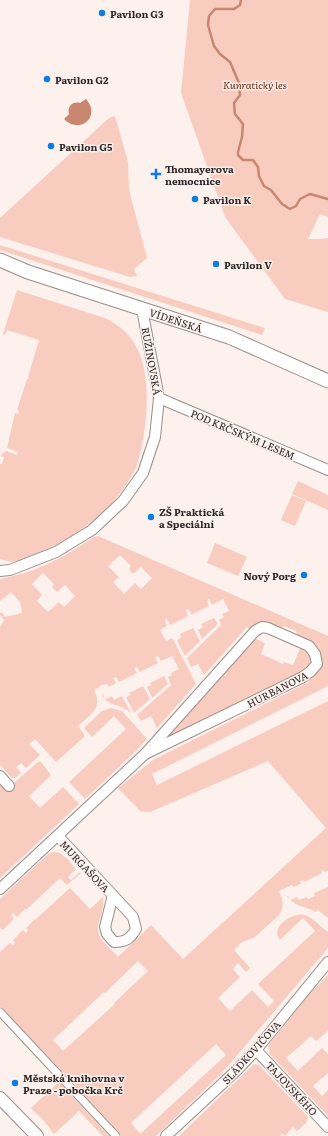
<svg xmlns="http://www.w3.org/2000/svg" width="328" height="1136" font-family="Literata,serif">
<rect width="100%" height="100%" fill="#fdf1ed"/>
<!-- green -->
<g fill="#f8ccbf" fill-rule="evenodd">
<path d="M190,0H328V217L320,214L308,239H321L328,238V312L285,299L225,217L181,93Z"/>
<path d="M115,116L128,162L129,190L147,258L134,269L137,276L130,277L0,237V218L109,118Z"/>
<path d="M0,245L265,328L262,335L0,250Z"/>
<path d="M17,290L105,318C117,324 127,331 134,343C154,373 147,435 136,468C133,474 129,480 125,486C107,514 78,534 48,549C30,558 21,566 0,559V464H2L4,457L0,456L6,451L17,455L18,452L7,448L15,413L18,414L19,411L17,410L27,379H28L29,377H28L39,340L7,330L5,335L3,334Z"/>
<path d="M298,481L328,495V510L292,494Z"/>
<path d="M292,495L306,501L295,526L281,520Z"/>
<path d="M98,536L328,636V686L152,774L157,785L328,701V870L325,872L323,870L321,871L322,873L304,882L303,880L300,881L301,884L293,887L292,885L279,891C283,901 285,907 278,916L255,937L242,942L234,950L250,968L246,972L238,963L233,969L240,977L218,998L230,1011L252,990L268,1007L274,1001L258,984L315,931L303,918L280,940C269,927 293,912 305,915C312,917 322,928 328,932V948L222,1073L156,1136H122L0,1006V952L10,943L13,945L15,943L13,940L23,930L26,933L28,930L26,928L35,919L37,920L36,919L70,888L90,909L103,897V907L98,926V931L100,938L118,957L151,925L183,959L326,828L268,761L150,812L140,811L118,788L153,760L309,682L308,679L315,672L308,640L297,635L296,631L284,626L280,628L250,629L247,627L204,675L198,664L191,667L187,658L221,625L219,620L224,617L222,614L229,611L223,599L212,605L209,599L207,600L209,606L191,615L189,609L186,610L188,616L170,625L167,619L165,621L167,626L160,630L166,641L172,638L174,641L196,684L157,728L151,716L141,721L137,715L171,685L168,677L172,675L171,673L179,669L172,656L161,661L158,656L155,658L158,663L140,672L137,667L134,668L137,673L119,682L116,677L113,678L116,683L109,687L107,684L103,685V684L100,686V687L94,690C95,693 97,696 97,699C100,710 85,719 78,726L84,734V737L56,762L35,739L29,744L40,755L26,768L21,763L16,767L21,773L15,778H12L0,765V627L4,620L0,615V613L1,612L5,617L22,613L20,602L11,592L0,601V579C37,572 63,558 94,537ZM120,555L131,566L129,569L133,574L141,567L152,578L141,589L135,583L124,594L113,582L119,577L108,566ZM43,573L54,584L52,587L57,592L65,585L75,596L64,607L59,602L48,612L37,601L42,595L32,584ZM138,961L148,971L114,1003L115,1004L63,1051L53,1040L104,992L105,993ZM216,1044L226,1055L140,1134L131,1123Z"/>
<path d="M215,543L247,557L238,576L207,563Z"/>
<path d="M214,618L218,624L202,639L198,630L203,627L201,624Z"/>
<path d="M193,628L200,641L185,656L177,640L182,637L180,634Z"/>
<path d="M254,638L265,643L261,654L283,664L284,662L293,665L299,651L303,645C308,649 313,656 312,662C311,665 309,668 307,671L164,739Z"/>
<path d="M164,676L168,684L152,698L147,687L151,685L150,683Z"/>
<path d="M143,686L150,699L134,713L126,697L131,695L129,693Z"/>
<path d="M103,694L105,699L112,696L114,700L122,696L131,713C121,704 107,706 102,695Z"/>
<path d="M111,708L122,711L147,739L136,751L85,799L69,782L126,729L114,716L92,737L84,728L102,711Z"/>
<path d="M38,762H41L51,775L29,796L40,808L63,787L79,804L0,878V781L7,789Z"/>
<path d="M52,852C63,851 69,861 76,869L68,877L71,880L80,872L81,873L67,885L60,878L27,909H25L17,917L13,913L11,915L14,919L3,930L0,928V899L47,855Z"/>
<path d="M328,887V918L318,910L316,912C306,906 294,907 287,896H288L290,900L297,897L299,900L307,897L308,899L315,896L314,893Z"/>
<path d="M328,975V1031L316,1041L311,1036L286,1058L298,1071L322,1048L328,1054V1073L313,1086L322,1096L328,1090V1116L270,1054L268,1046L310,993Z"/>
<path d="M254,1064L259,1065L308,1117L306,1123L297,1131L293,1127L285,1136L282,1133L280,1136H179Z"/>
<path d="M59,1082L109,1136H103L79,1111L54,1134L45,1122L31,1108Z"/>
</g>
<!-- water -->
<path fill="#c98671" d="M86,99C102,117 79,135 64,119L69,114C67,106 73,101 80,103Z"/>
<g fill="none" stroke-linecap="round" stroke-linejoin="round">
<!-- stream -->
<path stroke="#c98671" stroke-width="2.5" d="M241,0L240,5L234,9H215L209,16L208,25L214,46L220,54L230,62L239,83L240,95L234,103L235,114L243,124L242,137L238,152V155L243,160H253L258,167L259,176L264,186L271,190L282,204L290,209L296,206L300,199L310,194L328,199"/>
<defs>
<path id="pedestrian" d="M0,1012L116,1136"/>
<g id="minor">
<path d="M159,398L328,470"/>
<path d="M0,571L10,570L56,552L92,530L123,501L143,473L155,437L159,398L142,309"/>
<path d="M0,776L9,786"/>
<path d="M58,836L133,917L136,929C130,939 126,942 114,942L107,934L105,927L113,895"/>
<path d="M0,889L145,754L255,631L262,627L268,628L309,646L315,654L317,664L311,671L303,677L145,754"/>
<path d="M256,1050L328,1127"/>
<path d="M166,1136L237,1070L256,1050L328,962"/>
</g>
<path id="tertiary" d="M0,1098L37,1136"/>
<path id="secondary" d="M0,260L28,272L229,337L328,381"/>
</defs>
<!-- pedestrian casing -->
<use href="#pedestrian" stroke="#988d89" stroke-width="9"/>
<!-- minor casing -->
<use href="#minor" stroke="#988d89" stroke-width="12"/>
<!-- tertiary casing -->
<use href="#tertiary" stroke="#988d89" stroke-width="14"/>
<!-- secondary casing -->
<use href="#secondary" stroke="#988d89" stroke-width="15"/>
<!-- pedestrian -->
<use href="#pedestrian" stroke="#fff" stroke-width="7"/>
<!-- minor -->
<use href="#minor" stroke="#fff" stroke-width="10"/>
<!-- tertiary -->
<use href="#tertiary" stroke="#fff" stroke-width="12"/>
<!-- secondary -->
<use href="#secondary" stroke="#fff" stroke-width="13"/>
</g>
<!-- markers -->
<g fill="#0d7ce4" stroke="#fdf1ed" stroke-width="1.5">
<circle cx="102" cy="13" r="4"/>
<circle cx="47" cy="79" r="4"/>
<circle cx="51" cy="146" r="4"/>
<path d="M154 168h4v4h4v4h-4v4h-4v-4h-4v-4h4z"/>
<circle cx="195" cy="199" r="4"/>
<circle cx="216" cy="264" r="4"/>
<circle cx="151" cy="517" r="4"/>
<circle cx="304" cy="575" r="4"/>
<circle cx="15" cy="1083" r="4"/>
</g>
<g text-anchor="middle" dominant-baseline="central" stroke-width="3" stroke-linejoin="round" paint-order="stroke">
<!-- poi labels -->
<g font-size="10" font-weight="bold" fill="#2b2625" stroke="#fdf1ed" text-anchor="start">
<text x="110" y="13">Pavilon G3</text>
<text x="55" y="79">Pavilon G2</text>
<text x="59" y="146">Pavilon G5</text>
<text x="165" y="168">Thomayerova<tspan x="165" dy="12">nemocnice</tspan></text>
<text x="203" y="199">Pavilon K</text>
<text x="224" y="264">Pavilon V</text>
<text x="159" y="511">ZŠ Praktická<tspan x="159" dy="12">a Speciální</tspan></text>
<text x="296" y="575" text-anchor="end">Nový Porg</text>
<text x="23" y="1077">Městská knihovna v<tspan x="23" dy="12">Praze - pobočka Krč</tspan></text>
</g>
<!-- park labels -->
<g font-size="10" font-style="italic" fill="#6b1a00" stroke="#fdf1ed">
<text x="255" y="84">Kunratický les</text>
</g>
<!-- street labels -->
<g font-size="10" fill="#2b2625" stroke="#fdf1ed">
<text transform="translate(176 320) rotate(18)">VÍDEŇSKÁ</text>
<text transform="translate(152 361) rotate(80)">RUŽINOVSKÁ</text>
<text transform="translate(243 434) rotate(23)">POD KRČSKÝM LESEM</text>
<text transform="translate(277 689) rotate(-27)">HURBANOVA</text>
<text transform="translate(85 866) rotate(47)">MURGAŠOVA</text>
<text transform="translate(251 1052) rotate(-48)">SLÁDKOVIČOVA</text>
<text transform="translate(292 1088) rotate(47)">TAJOVSKÉHO</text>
</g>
</g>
</svg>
